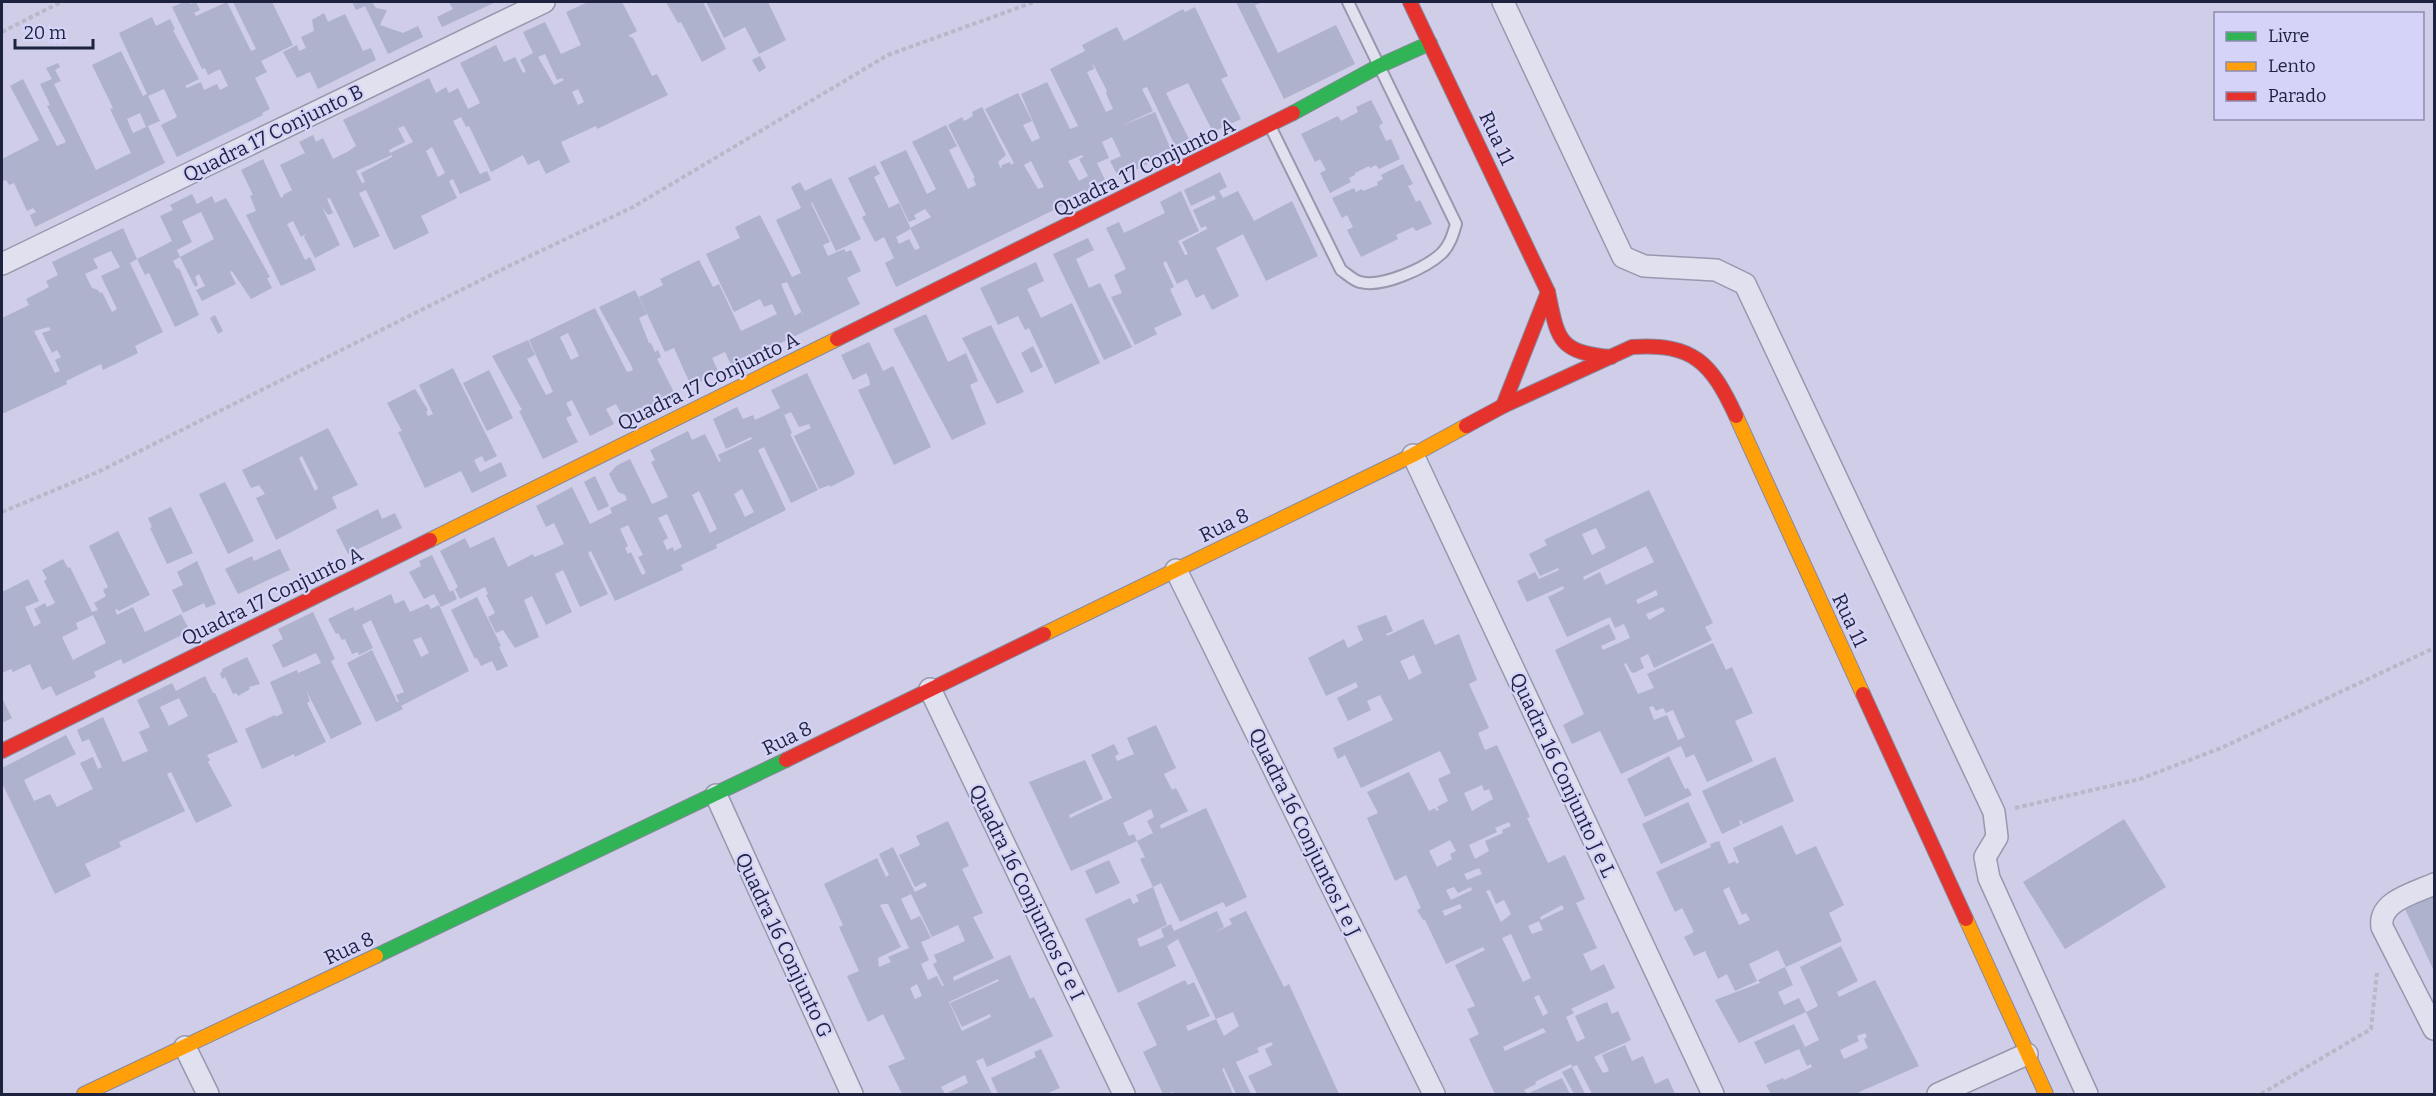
<svg xmlns="http://www.w3.org/2000/svg" width="2436" height="1096" font-family="Bitter,serif">
<rect width="100%" height="100%" fill="#cfcde8"/>
<!-- building -->
<g fill="#afb2cc" fill-rule="evenodd">
<path d="M184,2H189L190,4L196,2L200,10L194,13L196,16L227,2L251,51L256,49L233,2H272L293,45L261,61L267,72L255,78L270,109L262,113L263,115L177,157L161,125L177,117L164,89L148,96L160,121L148,126L165,163L35,227L30,215L36,212L33,208L27,211L14,183L9,185L6,180L2,182V159L39,140L10,86L23,79L57,146L66,142L47,106L50,105L40,84L52,79L46,68L58,63L60,67L55,70L61,81L54,84L96,170L131,153L110,109L113,108L92,65L121,51L143,96L147,94L119,33L152,17L156,26L170,19L175,29L173,30L199,79L185,86L187,88L201,82L204,90L217,84L220,90L228,86L220,69L208,75L205,68L202,69L172,7ZM140,113L146,127L133,133L127,119Z"/>
<path d="M352,2H372L376,8L387,10L380,25L403,33L418,26L423,37L388,54L365,6L356,10Z"/>
<path d="M449,2H496L442,27L437,17L453,9Z"/>
<path d="M588,2H622L637,31L628,36L633,38L652,76L657,74L668,95L597,129L596,126L561,142L570,162L546,174L539,160L528,165L523,155L491,172L469,126L466,127L461,117L453,121L480,174L487,171L491,180L460,194L453,179L449,181L457,198L421,216L429,233L394,250L366,190L359,193L380,236L354,248L330,198L327,199L333,213L328,215L322,207L340,245L315,258L304,237L306,234L301,237L293,221L287,224L305,260L310,257L316,270L281,286L246,215L256,211L250,196L253,195L241,170L263,159L281,198L283,197V195L292,190L280,165L305,153L299,142L313,135L316,142L323,138L333,159L347,152L356,146L343,120L429,78L436,93L446,87L449,93L458,88L468,109L480,103L460,63L496,45L504,62L515,57L523,73L526,71L520,60L533,53L523,32L545,22L561,54L581,45L566,12ZM545,54L557,80L562,78L564,80L554,85L538,57ZM578,89L584,102L578,105L572,92ZM404,126L413,142L390,153L389,150L405,142L398,128ZM432,147L445,173L438,177L426,151ZM392,155V157L361,173L365,182L362,183L356,171Z"/>
<path d="M666,2H703L726,49L702,62L681,22L678,23Z"/>
<path d="M706,2H768L786,40L759,54L745,27L724,38Z"/>
<path d="M1236,2H1263L1255,5L1278,53L1336,25L1355,64L1284,99Z"/>
<path d="M1195,7L1228,76L1221,79L1241,119L1213,132L1188,83L1166,93L1191,143L1177,150L1147,87L1142,89L1153,111L1121,126L1155,112L1172,152L1119,178L1110,161L1121,156L1112,137L1102,142L1109,158L1097,163L1107,184L896,287L885,263L894,258L884,237L875,242L862,217L866,215L848,178L875,165L880,174L874,177L889,208L899,203L911,229L896,237L899,244L909,239L915,250L920,248L910,228L931,217L925,209L914,215L916,219L909,222L880,162L906,150L927,194L936,189L912,142L946,125L957,146L949,150L968,189L976,185L973,178H975L948,125L962,117L964,121L973,116L972,112L982,107L1006,155L998,162L1001,169L1002,165L1010,162L1011,165L1014,163L985,109L1018,93L1032,121L1023,125L1032,142L1040,138L1021,94L1047,82L1070,129L1078,126L1050,69L1085,51L1082,45L1117,27L1124,41L1183,9L1185,12ZM1092,62L1107,91L1106,93L1113,109L1106,112L1087,72L1094,69ZM1082,155L1083,157L1079,159L1088,176L1079,181L1068,161ZM1031,161L1044,187L1038,189L1024,165Z"/>
<path d="M324,13L328,22L345,14L363,51L371,48L376,60L318,89L310,72L297,78L283,52L297,45L299,51L306,48L301,37L314,31L312,20Z"/>
<path d="M760,56L766,68L759,72L752,60Z"/>
<path d="M1371,100L1383,123L1379,126L1386,141L1391,139L1400,159L1379,169L1376,165L1370,168L1369,166L1355,173V175L1349,178L1351,182L1330,193L1320,173L1326,170L1320,159L1315,162L1301,134L1338,116L1341,121L1358,112L1356,107Z"/>
<path d="M1403,164L1413,184L1408,186L1416,202L1420,200L1432,224L1416,231L1413,227L1396,235L1398,239L1361,257L1347,230L1353,227L1347,215L1342,218L1332,198L1354,188L1356,192L1362,189L1363,191L1378,185L1377,182L1383,179L1381,175Z"/>
<path d="M1220,172L1227,187L1219,191L1223,198L1238,191L1254,221L1292,201L1318,256L1266,281L1243,234L1216,248L1239,296L1212,310L1204,294L1196,298L1187,279L1177,284L1166,261L1163,263L1174,287L1170,289L1182,315L1154,328L1157,334L1135,345L1111,297L1122,293L1114,275L1126,269L1106,228L1119,222L1124,233L1165,213L1160,202L1181,191L1199,231L1178,241L1185,255L1188,254L1182,242L1207,229L1206,226L1201,228L1193,210L1216,199L1214,195L1191,206L1184,190Z"/>
<path d="M831,178L861,239L836,251L812,202L811,203L830,242L823,245L828,256L844,249L846,252L851,250L861,271L847,278L860,304L732,367L725,352L712,358L719,373L691,386L674,348L665,352L639,297L663,285L660,279L699,260L713,287L719,284L741,331L777,314L772,304L764,307L760,299L734,312L706,254L740,238L735,227L760,215L792,277L801,273L776,220L801,208L791,187L800,182L805,191ZM787,282L803,315V316L801,312L795,316L781,284Z"/>
<path d="M192,194L197,204L212,196L215,203L226,198L270,277L267,278L272,288L251,299L232,271L230,272L236,284L202,301L196,290L205,286L199,274L195,277L198,285L195,287L180,257L173,261L177,269L179,268L199,315L175,327L149,273L145,275L137,259L172,241L160,216L173,210L170,205ZM201,212L214,239L180,257L177,250L192,242L182,221Z"/>
<path d="M123,228L137,259L130,263L163,332L135,346L138,353L103,370L101,364L66,381L67,384L2,414V318L29,305L26,299L49,287L46,281L58,275L52,262ZM111,251L120,267L101,276L117,309L112,312L102,292L100,293L98,290L92,288L85,274L98,268L93,259ZM49,327L51,330L42,333L52,353L57,350L61,357L55,360L60,371L55,373L34,331Z"/>
<path d="M1088,238L1094,250L1076,259L1089,288L1100,283L1132,347L1104,360L1053,254Z"/>
<path d="M1036,262L1044,281L1027,289L1041,318L1072,303L1100,363L1055,384L1029,328L1025,330L1018,316L998,325L980,288Z"/>
<path d="M635,290L647,314L639,318L649,343H651L655,352L658,350L661,357L657,359L675,394L624,419L616,404L606,409L614,424L590,436L572,400L566,403L572,415L566,418L578,442L543,459L519,411L522,410L492,356L528,340L535,355L527,359L546,395L553,392L529,340L595,308L627,372L631,371L633,370L631,365L599,307ZM568,333L579,356L571,360L560,337Z"/>
<path d="M926,314L948,362L966,353L978,381L970,385L986,424L952,440L893,329Z"/>
<path d="M215,315L223,331L218,334L210,318Z"/>
<path d="M991,325L1024,392L997,404L962,338Z"/>
<path d="M869,342L883,371L893,366L931,447L894,465L858,390L870,385L869,378L866,373L853,380L841,355Z"/>
<path d="M1033,346L1043,367L1031,373L1021,353Z"/>
<path d="M453,368L497,456L485,462L482,456L474,460L480,472L501,462L507,476L472,493L461,471L425,488L398,432L402,431L387,403L415,389L428,410L426,412L428,416L433,414L419,385Z"/>
<path d="M489,370L513,418L487,431L463,383Z"/>
<path d="M807,373L855,473L852,476L830,487V485L819,489L794,436L811,428L809,424L799,427L791,412L784,415L782,410L792,433L790,434L818,490L791,503L764,447L758,450L786,510L716,545L717,548L681,565L683,570L615,601L591,551L588,553L608,594L580,607L563,570L555,574L572,612L546,625L532,596L524,600L539,637L515,648L503,630L496,633L488,617L495,613L486,595L488,594L485,587L460,599L455,589L458,587L440,551L465,538L470,548L494,537L508,567L533,554L534,557L544,553L564,544L554,523L546,527L536,506L572,487L590,524L612,513L610,508L627,500L625,495L618,492L609,474L616,466L630,459L652,504L668,497L651,462L655,460L650,450L688,431L692,440L705,434L719,462L721,461L718,455L752,439L751,437L726,449L713,419L737,407L743,419L753,415L755,420L780,408L771,390ZM742,489L754,512L745,517L734,494ZM699,491L717,529L710,533L692,495ZM667,514L682,547L674,551L673,547L667,550L663,541L668,538L658,518ZM628,525L643,555L638,557L646,573L642,575L631,552L628,554L625,548L628,546L620,529Z"/>
<path d="M328,428L358,485L332,497L337,508L276,540L256,498L265,494L259,485L251,488L242,470ZM302,456L318,488L315,491L299,458Z"/>
<path d="M595,476L609,506L598,511L584,482Z"/>
<path d="M225,482L254,541L228,554L199,494Z"/>
<path d="M1649,490L1713,623L1705,627L1712,640L1654,668L1648,654L1640,658L1644,668L1634,673L1631,672L1626,663L1624,664L1638,694L1654,688L1647,674L1713,643L1726,670L1732,667L1753,713L1735,721L1753,761L1707,782L1694,754L1686,758L1681,746L1621,774L1600,731L1572,744L1563,725L1584,714L1555,650L1609,624L1616,639L1601,646L1603,650L1630,638L1624,624L1615,628L1610,617L1567,637L1548,597L1564,589L1563,586L1527,602L1517,581L1535,572L1539,579L1559,570L1558,568L1540,576L1529,554L1547,545L1544,540ZM1596,528L1606,548L1592,555L1582,534ZM1646,546L1654,562L1624,576L1606,585L1600,572L1584,580L1583,577ZM1656,590L1658,595L1638,604L1636,600ZM1663,607L1665,611L1649,620L1646,614ZM1653,706L1656,711L1663,708L1666,713L1673,710L1685,737L1678,740L1667,715L1654,720L1649,707Z"/>
<path d="M171,507L193,553L167,564L150,528L152,527L148,518Z"/>
<path d="M378,509L382,519L395,513L402,528L348,554L336,530Z"/>
<path d="M118,531L150,595L119,611L117,609L115,610L117,615L133,607L145,632L181,614L190,631L123,664L121,659L94,672L96,677L56,696L51,686L42,690L30,664L13,672L11,669L2,673V643H3L2,592L28,579L39,601L25,607L34,627L41,623L34,609L45,603L47,607L55,603L44,581L47,579L42,570L63,559L68,568L70,567L92,612L98,610L94,603L106,596L103,590L108,587L89,546ZM93,615L106,643L73,660L62,637L78,629L76,623Z"/>
<path d="M280,549L290,570L238,594L225,569L252,556L254,561Z"/>
<path d="M432,555L450,592L453,590L457,599L441,607L434,594L424,599L409,572L421,566L419,561Z"/>
<path d="M197,561L216,604L206,608L204,603L183,613L172,590L183,585L177,572Z"/>
<path d="M391,594L395,604L404,600L410,612L428,604L431,609L439,605L469,671L401,706L403,709L376,722L347,663L372,650L397,702H399L396,695L404,692L371,620L362,625L373,648L359,655L358,652L352,654L345,639L342,640L338,633L336,634L328,619L353,607L355,611ZM421,637L429,653L421,657L413,640Z"/>
<path d="M477,597L501,646L499,647L508,666L497,671L492,661L481,666L477,658L475,659L451,610Z"/>
<path d="M313,612L335,659L331,661L362,724L331,739L306,690L310,701L307,703L326,742L295,757L294,754L262,769L245,729L275,715L276,717L283,713L270,682L297,670L298,673L321,663L316,653L283,668L272,645L283,639L278,629Z"/>
<path d="M1386,615L1393,631L1386,634L1387,636L1423,619L1435,645L1459,634L1477,680L1469,684L1489,728L1478,733L1485,750L1497,745L1530,817L1527,818L1548,863L1565,855L1585,899L1576,903L1597,948L1583,954L1591,971L1604,964L1615,988L1571,1009L1574,1013L1566,1017L1577,1042L1585,1038L1575,1016L1607,1002L1612,1014L1618,1011L1631,1040L1594,1057L1603,1073L1609,1071L1602,1055L1625,1045L1632,1061L1643,1056L1655,1084L1668,1078L1675,1094H1592L1577,1065L1572,1067L1571,1064L1535,1082L1536,1084L1524,1090L1527,1094L1562,1078L1570,1094H1495L1469,1039L1479,1034L1467,1009L1475,1006L1455,965L1485,950L1483,947L1446,964L1425,920H1423L1417,910L1421,908L1406,875L1395,881L1367,818L1378,813L1367,792L1409,772L1429,811L1435,808L1436,811L1439,810L1437,807L1448,801L1438,779L1451,773L1440,751L1361,788L1345,755L1338,759L1333,748L1393,720L1392,718L1380,695L1367,701L1371,710L1348,721L1337,698L1358,687L1356,682L1326,696L1308,658L1344,639L1348,648L1363,640L1357,626ZM1414,655L1422,673L1409,680L1400,661ZM1482,785L1484,791L1489,789L1493,799L1472,811L1464,793ZM1509,822L1511,826L1502,830L1503,833L1485,841L1489,851L1475,859L1469,845L1497,832L1495,828ZM1450,840L1456,851L1450,854L1452,859L1437,867L1429,851ZM1479,868L1482,874L1467,880L1464,874ZM1454,887L1458,893L1471,887L1472,890L1451,900L1446,890ZM1490,890L1496,904L1504,900L1511,914L1501,922L1486,891ZM1460,904L1462,908L1445,916L1442,911ZM1562,905L1564,909L1541,920L1540,917ZM1539,921L1543,930L1532,934L1528,926ZM1511,934L1531,978L1523,982L1502,938ZM1539,995L1548,1013L1543,1016L1534,997ZM1543,1028L1546,1032L1505,1051L1503,1047Z"/>
<path d="M247,657L260,684L249,687L250,689L238,696L237,693L233,694L225,677L222,679L220,673L222,672V669Z"/>
<path d="M205,676L213,693H215L238,742L207,755L210,760L208,762L232,806L196,823L171,772L167,774L185,811L119,842L121,847L85,864L91,876L55,894L2,783V768L66,735L76,754L24,780L34,801L50,794L57,807L93,789L80,763L93,757L98,769L102,767L89,739L82,742L77,730L103,717L123,762L148,751L139,732L150,727L137,700L172,683L176,691ZM179,698L188,716L169,726L160,707Z"/>
<path d="M2,698L12,718L2,723Z"/>
<path d="M1156,725L1176,768L1164,774L1172,790L1176,788L1188,811L1160,825L1161,829L1206,808L1247,897L1226,907L1223,902L1180,922L1161,883L1153,887L1140,859L1145,857L1137,841L1153,833L1147,821L1154,817L1151,809L1123,823L1129,836L1134,834L1137,841L1071,871L1029,782L1085,760L1103,799L1069,815L1070,818L1112,798L1091,755L1114,744L1119,754L1115,756L1117,761L1134,754L1127,738Z"/>
<path d="M1669,756L1685,789L1688,788L1692,795L1645,817L1627,779Z"/>
<path d="M1775,757L1794,801L1743,824L1741,820L1739,821L1741,825L1722,834L1702,791Z"/>
<path d="M1688,802L1707,842L1661,864L1642,824Z"/>
<path d="M2124,819L2166,887L2065,949L2023,882Z"/>
<path d="M948,821L969,866L962,869L983,913L973,917L994,958L953,977L954,981L1010,955L1030,999L1034,997L1053,1036L987,1067L983,1058L976,1061L992,1094H945L968,1083L965,1075L941,1087L945,1094H902L888,1066L905,1059L883,1014L868,1022L847,976L859,971L839,927L843,925L824,884L877,858L886,877L889,875L879,854L893,847L915,892L927,886L925,882L915,887L899,855L920,845L916,836ZM911,894L932,937L958,925L965,941L934,955L937,962L933,964L944,986H942L937,976L928,980L921,964L929,960L921,942L931,938L920,916L911,920L901,899ZM884,904H888L909,948L888,957L891,962L879,967L878,958L901,947L880,905ZM998,979L999,981L950,1003L962,1027L990,1014L991,1017L962,1031L949,1002ZM917,984L922,996L915,999L910,988Z"/>
<path d="M1782,825L1796,855L1816,846L1844,905L1829,913L1842,941L1786,967L1778,950L1749,964L1757,981L1735,991L1727,974L1718,979L1705,951L1694,956L1684,937L1694,932L1682,908L1675,912L1656,872L1711,847L1710,844L1719,841L1729,864L1735,861L1736,864L1739,862L1733,848ZM1729,887L1742,915L1746,913L1750,920L1739,925L1723,890Z"/>
<path d="M1109,860L1120,883L1096,894L1085,871Z"/>
<path d="M1153,887L1167,925L1137,939L1140,947L1164,937L1161,929L1171,924L1174,931L1217,911L1224,927L1214,933L1232,924L1229,919L1246,911L1284,987L1289,984L1339,1094H1257L1248,1076L1272,1065L1265,1049L1273,1045L1271,1042L1257,1048L1259,1052L1236,1062L1251,1094H1236L1224,1068L1222,1069L1233,1094H1174L1173,1092L1163,1094L1143,1052L1157,1045L1137,1003L1185,980L1188,985L1194,982L1210,1016L1186,1026L1188,1031L1216,1019L1178,939L1167,946L1176,966L1118,993L1085,919L1130,898L1133,904L1139,901L1136,895ZM1233,1012L1239,1026L1224,1036L1216,1019Z"/>
<path d="M2434,894V971L2405,909Z"/>
<path d="M1841,946L1858,981L1837,992L1839,997L1875,980L1919,1066L1859,1092L1860,1094H1771L1766,1085L1783,1078L1784,1080L1812,1067L1811,1064L1807,1066L1799,1049L1765,1064L1754,1042L1794,1024L1805,1047L1819,1040L1806,1012L1739,1043L1715,1000L1760,983L1758,980L1785,967L1793,985L1778,992L1784,1005L1799,998L1806,1012L1818,1006L1800,967ZM1865,1033L1867,1037L1864,1039L1868,1048L1844,1059L1840,1050L1859,1041L1857,1036Z"/>
<path d="M1041,1049L1060,1088L1046,1094H998L991,1078L1036,1057L1034,1052Z"/>
<path d="M1572,1067L1585,1094H1574L1562,1072Z"/>
</g>
<g fill="none" stroke-linecap="round" stroke-linejoin="round">
<defs>
<path id="lane" d="M1271,128L1341,270C1347,274 1354,281 1360,282C1382,288 1426,268 1442,253C1450,245 1453,234 1456,224L1348,2"/>
<g id="street">
<path d="M1503,2L1623,257L1644,266L1716,270L1745,284L1994,812L1997,837L1985,857L1989,878L2087,1094"/>
<path d="M2,264L544,2"/>
<path d="M1413,455L1713,1094"/>
<path d="M1176,570L1434,1094"/>
<path d="M930,689L1124,1094"/>
<path d="M716,795L852,1094"/>
<path d="M2434,884C2415,893 2378,901 2382,927L2434,1029"/>
<path d="M185,1047L208,1094"/>
<path d="M1938,1094L2027,1054"/>
</g>
<g id="fast">
<path d="M1293,113L1379,66L1430,43"/>
<path d="M376,956L786,760"/>
</g>
<g id="slow">
<path d="M1736,416L1863,694"/>
<path d="M430,540L837,339"/>
<path d="M1044,634L1413,455L1466,426"/>
<path d="M1966,919L2046,1094"/>
<path d="M84,1094L376,956"/>
</g>
<g id="jam">
<path d="M1410,2L1548,292C1558,340 1558,352 1611,357"/>
<path d="M837,339L1293,113"/>
<path d="M1503,406L1548,292"/>
<path d="M1466,426L1503,406L1632,347C1693,343 1711,362 1736,416"/>
<path d="M1863,694L1966,919"/>
<path d="M2,751L430,540"/>
<path d="M786,760L1044,634"/>
</g>
</defs>
<!-- lane casing -->
<use href="#lane" stroke="#9798ad" stroke-width="14"/>
<!-- street casing -->
<use href="#street" stroke="#9798ad" stroke-width="24"/>
<!-- fast casing -->
<use href="#fast" stroke="#87889d" stroke-width="16"/>
<!-- slow casing -->
<use href="#slow" stroke="#87889d" stroke-width="16"/>
<!-- jam casing -->
<use href="#jam" stroke="#87889d" stroke-width="16"/>
<!-- path -->
<g stroke="#b8b8c9" stroke-width="4" stroke-dasharray="4.5 3" stroke-linecap="butt">
<path d="M2,32L61,2"/>
<path d="M2,512L98,472L509,266L633,207L888,55L1034,2"/>
<path d="M2015,808L2140,779L2221,748L2434,648"/>
<path d="M2261,1094L2371,1029L2377,973"/>
</g>
<!-- lane -->
<use href="#lane" stroke="#e1e0ef" stroke-width="10"/>
<!-- street -->
<use href="#street" stroke="#e1e0ef" stroke-width="21"/>
<!-- fast -->
<use href="#fast" stroke="#30b455" stroke-width="14"/>
<!-- slow -->
<use href="#slow" stroke="#ff9f0a" stroke-width="14"/>
<!-- jam -->
<use href="#jam" stroke="#e5322d" stroke-width="14"/>
</g>
<g text-anchor="middle" dominant-baseline="central" stroke-width="4.5" stroke-linejoin="round" paint-order="stroke">
<!-- street labels -->
<g font-size="20" fill="#1d223e" stroke="#d6d3f9">
<text transform="translate(273 133) rotate(-26)">Quadra 17 Conjunto B</text>
<text transform="translate(1497 138) rotate(65)">Rua 11</text>
<text transform="translate(1144 167) rotate(-26)">Quadra 17 Conjunto A</text>
<text transform="translate(708 381) rotate(-26)">Quadra 17 Conjunto A</text>
<text transform="translate(1224 525) rotate(-26)">Rua 8</text>
<text transform="translate(272 596) rotate(-26)">Quadra 17 Conjunto A</text>
<text transform="translate(1850 620) rotate(65)">Rua 11</text>
<text transform="translate(787 738) rotate(-26)">Rua 8</text>
<text transform="translate(1563 775) rotate(65)">Quadra 16 Conjunto J e L</text>
<text transform="translate(1305 832) rotate(64)">Quadra 16 Conjuntos I e J</text>
<text transform="translate(1027 892) rotate(64)">Quadra 16 Conjuntos G e I</text>
<text transform="translate(784 945) rotate(65)">Quadra 16 Conjunto G</text>
<text transform="translate(349 948) rotate(-25)">Rua 8</text>
</g>
</g>
<!-- border -->
<rect width="2436" height="1096" fill="none" stroke="#1d223e" stroke-width="6"/>
<!-- legend -->
<rect x="2214" y="12" width="210" height="108" fill="#d6d3f9" stroke="#8c8cae" stroke-width="1.5"/>
<rect x="2226" y="32" width="30" height="9" fill="#30b455" stroke="#8c8cae" stroke-width="1.5"/>
<text x="2268" y="42" font-size="18" fill="#1d223e">Livre</text>
<rect x="2226" y="62" width="30" height="9" fill="#ff9f0a" stroke="#8c8cae" stroke-width="1.5"/>
<text x="2268" y="72" font-size="18" fill="#1d223e">Lento</text>
<rect x="2226" y="92" width="30" height="9" fill="#e5322d" stroke="#8c8cae" stroke-width="1.5"/>
<text x="2268" y="102" font-size="18" fill="#1d223e">Parado</text>
<!-- scale -->
<path d="M15 39v9h78v-9" fill="none" stroke="#1d223e" stroke-width="3"/>
<text x="24" y="39" font-size="18" fill="#1d223e" stroke="#d6d3f9" stroke-width="4.5" paint-order="stroke">20 m</text>
</svg>
